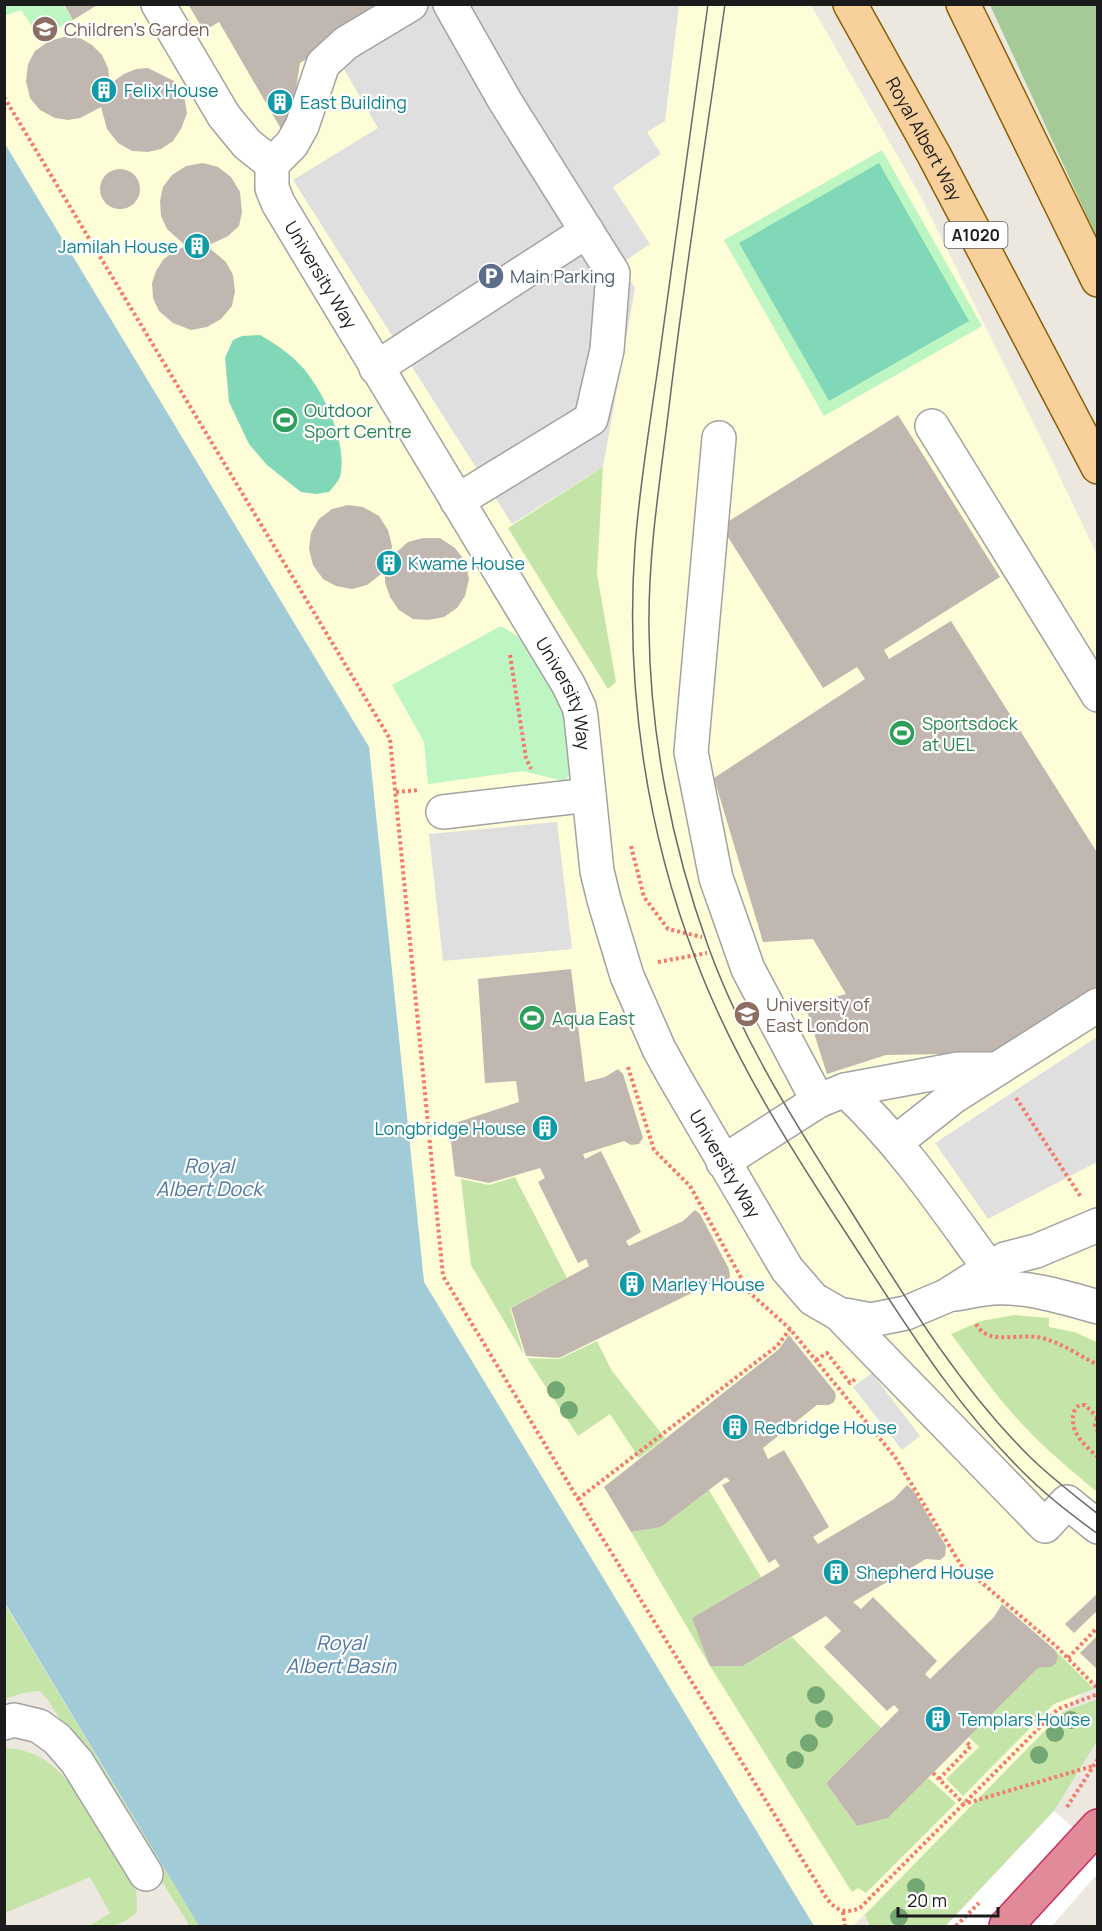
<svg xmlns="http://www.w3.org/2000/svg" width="1102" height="1931" font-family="Manrope,sans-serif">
<rect width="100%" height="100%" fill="#ece8e0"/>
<!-- education -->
<path fill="#fdfdd8" d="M5,5H811L921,197L1047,450L1098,557L1097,1679L1063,1712L853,1926H814L424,1282L369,747L5,144Z"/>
<!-- grass -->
<g fill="#c5e5a8">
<path d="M603,467L597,574L616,682L608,689L508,528Z"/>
<path d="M515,1177L567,1278L510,1308L524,1355L471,1265L461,1179L489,1185Z"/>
<path d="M1014,1315L1049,1318V1327L1074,1332L1097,1342V1492C1072,1471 1045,1449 1022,1424C996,1396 974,1365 951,1334L981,1321Z"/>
<path d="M597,1341L612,1371L665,1438L639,1458L610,1414L578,1436L527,1358L559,1359Z"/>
<path d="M709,1490L761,1577L692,1618L743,1666L792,1637L881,1728L826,1783L857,1826L888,1818L928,1778L956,1803L866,1893L858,1888L852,1892L848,1886L710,1666L631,1532L661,1527Z"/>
<path d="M4,1603L199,1926H187L188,1923L48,1700L40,1691L23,1693L5,1699Z"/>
<path d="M1055,1650L1094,1689L1054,1704L963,1796L946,1779L979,1747L969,1737L1038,1668C1049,1667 1054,1667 1058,1656Z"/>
<path d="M1097,1699V1741L1054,1811L945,1926H870L865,1915L1063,1712Z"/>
<path d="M4,1748C65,1749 87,1813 115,1855C121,1864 129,1872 136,1880L137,1912C120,1928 111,1926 89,1926L110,1913L90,1877L5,1913Z"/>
</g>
<!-- forest -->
<path fill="#a5ca97" d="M990,5H1097V238Z"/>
<!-- park -->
<g fill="#bef6c3">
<path d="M4,5H64L73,20L40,38L21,10L7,15L5,13Z"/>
<path d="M882,150L982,326L824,416L724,240Z"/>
<path d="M501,626L523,640L566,709L571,736L570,775L564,781L522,771L428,784L424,742L392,685Z"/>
</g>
<!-- pitch -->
<g fill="#81d8b8">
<path d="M879,163L969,321L829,401L739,243Z"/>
<path d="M260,335C276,344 292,355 304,369C325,394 348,444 340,477C338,482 333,487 329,492L316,494L301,492L267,465L249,444L229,402L225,358L233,340L242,336Z"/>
</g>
<!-- parking -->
<g fill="#dfdfdf">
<path d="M424,5H679L665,121L647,132L661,154L613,187L650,244L620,264L635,288L603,467L512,524L293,180L378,128L341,64Z"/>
<path d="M557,822L572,949L443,961L429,834Z"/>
<path d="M1097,1037V1162L988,1219L935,1143Z"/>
<path d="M872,1373L920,1436L902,1450L853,1387Z"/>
</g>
<!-- water -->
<path fill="#a2cbd8" d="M5,144L369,747L424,1282L814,1926H199L5,1603Z"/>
<!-- pier -->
<path fill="#fff" d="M1054,1811L1097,1849V1874L1052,1926H946Z"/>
<!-- building -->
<g fill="#c0b8b0">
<path d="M64,4H99L73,20Z"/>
<path d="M188,4H395L300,63L288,141L219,22L204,31Z"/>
<path d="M64,37L80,38L92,45L102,55L108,68L110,84L124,74L136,69L148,68L174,81L184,96L187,113L181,129L173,141L161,149L148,152L132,151L118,143L107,129L101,107L80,118L68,120L55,118L40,110L30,98L26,81L28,64L35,51L49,41Z"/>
<path d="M203,163L218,167L231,177L240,192L242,212L239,226L228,236L207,246L226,262L233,275L235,291L232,306L221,319L207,327L191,330L173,323L159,311L153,298L152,283L156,271L163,260L174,251L186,246L167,229L161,216L160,201L163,187L172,175L186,166Z"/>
<circle cx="120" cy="189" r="20"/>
<path d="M898,415L1000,577L884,650L889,659L951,621L1098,854V993L1006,1053L886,1055L827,1074L805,1005L846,994L813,939L763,942L714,778L865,679L857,667L823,688L721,526Z"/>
<path d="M348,505L363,507L379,516L388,530L392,546L391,557L408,542L423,538H440L455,548L465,561L469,579L465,596L457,608L444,617L428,620L413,619L399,610L390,597L385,582V571L367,585L352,589L336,586L323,579L313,565L309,549L311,533L319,519L332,509Z"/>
<path d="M571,969L585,1082L605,1077L618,1069L623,1074L643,1138L639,1144L631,1145L624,1141L583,1154L585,1159L601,1151L641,1232L626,1241L629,1246L683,1221L695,1210L700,1214L729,1269L730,1277L724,1284L720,1286L710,1284L559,1358L526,1356L511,1308L589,1266L586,1259L578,1263L538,1182L545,1178L540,1168L489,1183L455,1176L449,1125L519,1102L516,1081L485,1083L478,979Z"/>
<path d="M789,1335L835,1392L836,1397L834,1402L829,1405H817L763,1448L768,1459L784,1450L829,1527L813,1537L818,1544L894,1499L907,1485L913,1490L946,1546L945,1556L940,1560L926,1559L853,1602L861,1609L873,1597L937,1661L925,1674L930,1679L994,1617L1002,1604L1055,1650L1058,1656L1056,1663L1051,1667L1038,1668L888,1818L857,1826L826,1783L899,1710L894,1705L887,1711L824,1647L841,1631L826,1616L743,1666H710L692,1618L780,1566L775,1559L769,1563L722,1485L730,1481L726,1477L661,1527L631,1532L604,1487L779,1349Z"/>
<path d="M1098,1593V1610L1074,1633L1065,1624Z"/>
<path d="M1098,1635V1670L1080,1653Z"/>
</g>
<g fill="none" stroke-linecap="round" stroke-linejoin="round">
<defs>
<g id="minor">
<path id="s1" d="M158,4L224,116L247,144L272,164V188L278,203L568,684L579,707L581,717L597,871L604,900L627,976L659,1049L675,1078L787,1269L813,1299L839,1314L871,1320L906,1313L946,1296L1005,1259L1036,1251L1098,1225"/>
<path d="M450,4L505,101L613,273L607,350L591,419L457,501"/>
<path d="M272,164L292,144L302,126L323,64L346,43L411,4"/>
<path d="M376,368L587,231"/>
<path d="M932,426L1098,695"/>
<path d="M719,438L691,752L716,878L748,969L818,1101L845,1090C901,1142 944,1206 989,1268"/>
<path d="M443,812L589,795"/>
<path d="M845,1090L958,1069H997"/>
<path d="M896,1142L953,1097L1098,1005"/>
<path d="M723,1162L818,1101"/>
<path d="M955,1294C967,1292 980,1289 992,1288C1028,1286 1063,1297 1098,1307"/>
<path d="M839,1314L1045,1526L1067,1502L1098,1527"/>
<path d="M4,1723L14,1720L39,1726L57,1739L77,1762L146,1874"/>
</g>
<g id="major">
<path id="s2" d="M850,4L934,155L1098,467"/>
<path d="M963,4L1098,280"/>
</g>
<path id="highway" d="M1006,1926L1098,1826"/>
</defs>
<!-- minor casing -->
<use href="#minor" stroke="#a2a2a2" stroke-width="36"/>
<!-- major casing -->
<use href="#major" stroke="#8a6007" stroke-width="36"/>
<!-- highway casing -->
<use href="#highway" stroke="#cc2c60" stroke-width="36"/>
<!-- path -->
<g stroke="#f27b6b" stroke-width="4" stroke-dasharray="3 3" stroke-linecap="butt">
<path d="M4,97L390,739L443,1276L578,1499L827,1899C837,1911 845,1914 860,1908L1058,1709L1098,1694"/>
<path d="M510,655L526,758L531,769"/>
<path d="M396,792L419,790"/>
<path d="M631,846L644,897L668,929L702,937"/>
<path d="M658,962L707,953"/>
<path d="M628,1067L654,1150L690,1186L749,1292L790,1329L895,1457L961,1565L1057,1647L1098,1689"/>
<path d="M1016,1098L1081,1197"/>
<path d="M976,1324C989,1347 1020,1332 1042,1338C1062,1343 1080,1356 1098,1365"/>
<path d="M816,1360L827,1353L850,1383L857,1378"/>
<path d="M1097,1418L1095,1425L1098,1432"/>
<path d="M1098,1418L1085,1405C1079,1405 1076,1406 1074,1412C1068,1431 1085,1446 1098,1457"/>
<path d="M578,1499L777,1346L790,1329"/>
<path d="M1068,1658L1098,1627"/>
<path d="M933,1773L964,1804L1093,1766"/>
<path d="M939,1779L971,1746L965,1741"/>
<path d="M1067,1807L1098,1759"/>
<path d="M843,1912L845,1926"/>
<path d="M956,1926L979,1903"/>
</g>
<!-- minor -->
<use href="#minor" stroke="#fff" stroke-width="33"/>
<!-- major -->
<use href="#major" stroke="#f7d09b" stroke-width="33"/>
<!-- highway -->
<use href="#highway" stroke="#e18b99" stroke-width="33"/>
<!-- tram -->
<g stroke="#696969" stroke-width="1.5">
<path d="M708,4C692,116 677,227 662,338C653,407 640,477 635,547C625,686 646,830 696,960C733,1058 789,1146 846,1233C901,1317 953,1404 1026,1475C1048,1497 1073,1516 1098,1534"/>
<path d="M725,4C706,139 685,272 669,407C660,481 648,554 649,629C650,735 672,846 708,946C742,1040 795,1123 849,1208C903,1294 956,1383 1028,1455C1050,1477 1074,1495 1098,1514"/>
</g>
</g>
<!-- trees -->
<g fill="#73a773">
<circle cx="556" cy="1390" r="9"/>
<circle cx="569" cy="1410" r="9"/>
<circle cx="816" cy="1695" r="9"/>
<circle cx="824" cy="1719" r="9"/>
<circle cx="1071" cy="1720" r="9"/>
<circle cx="1055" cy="1733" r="9"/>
<circle cx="809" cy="1743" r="9"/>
<circle cx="1039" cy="1755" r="9"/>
<circle cx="795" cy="1760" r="9"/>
<circle cx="916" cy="1887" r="9"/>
<circle cx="899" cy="1917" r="9"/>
</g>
<!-- icons -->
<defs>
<symbol id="school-disc" viewBox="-11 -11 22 22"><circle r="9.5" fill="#8d6e63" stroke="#fff"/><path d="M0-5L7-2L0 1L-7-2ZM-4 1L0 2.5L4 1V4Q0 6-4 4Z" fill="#fff"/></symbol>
<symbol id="building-disc" viewBox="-11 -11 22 22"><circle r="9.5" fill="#0f9aa8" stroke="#fff"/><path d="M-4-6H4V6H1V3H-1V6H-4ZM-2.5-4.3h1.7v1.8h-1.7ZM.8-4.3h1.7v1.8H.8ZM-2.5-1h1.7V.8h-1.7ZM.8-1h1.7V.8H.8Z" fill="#fff"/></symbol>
<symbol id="parking-disc" viewBox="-11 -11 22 22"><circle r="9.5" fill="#5c6f8a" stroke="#fff"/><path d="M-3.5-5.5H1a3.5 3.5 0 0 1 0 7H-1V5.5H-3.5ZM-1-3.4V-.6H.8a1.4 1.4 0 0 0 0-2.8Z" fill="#fff"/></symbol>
<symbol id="stadium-disc" viewBox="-11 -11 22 22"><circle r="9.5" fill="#2e9e5b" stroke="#fff"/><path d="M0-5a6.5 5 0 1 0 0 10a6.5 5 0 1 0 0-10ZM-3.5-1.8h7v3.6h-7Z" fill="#fff"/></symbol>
<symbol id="university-disc" viewBox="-11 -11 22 22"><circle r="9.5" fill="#8d6e63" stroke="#fff"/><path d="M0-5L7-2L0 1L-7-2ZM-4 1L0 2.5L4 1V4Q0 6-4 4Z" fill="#fff"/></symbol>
</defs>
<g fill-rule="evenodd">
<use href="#school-disc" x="30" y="14" width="30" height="30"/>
<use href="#building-disc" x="89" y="75" width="30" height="30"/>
<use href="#building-disc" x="265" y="87" width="30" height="30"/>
<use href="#building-disc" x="182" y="231" width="30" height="30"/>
<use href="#parking-disc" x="476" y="261" width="30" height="30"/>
<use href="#stadium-disc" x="270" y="405" width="30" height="30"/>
<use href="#building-disc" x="374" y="548" width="30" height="30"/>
<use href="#stadium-disc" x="887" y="718" width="30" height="30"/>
<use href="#university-disc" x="732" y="999" width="30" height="30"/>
<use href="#stadium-disc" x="517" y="1003" width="30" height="30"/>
<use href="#building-disc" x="530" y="1113" width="30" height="30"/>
<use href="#building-disc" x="617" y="1269" width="30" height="30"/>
<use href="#building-disc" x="720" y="1412" width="30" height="30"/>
<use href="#building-disc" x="821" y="1557" width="30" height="30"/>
<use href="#building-disc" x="923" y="1704" width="30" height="30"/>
</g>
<g text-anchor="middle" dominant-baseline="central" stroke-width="4.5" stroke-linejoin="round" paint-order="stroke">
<!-- shield labels -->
<rect fill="#fff" stroke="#5f5f5f" stroke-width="1.5" x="944.5" y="222" width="63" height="26" rx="4.5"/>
<g font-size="16" font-weight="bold" fill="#1b1b1b">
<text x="976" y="235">A1020</text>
</g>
<!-- education labels -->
<g font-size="18" fill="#785e54" stroke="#fff" text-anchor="start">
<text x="64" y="29">Children's Garden</text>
<text x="766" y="1004">University of<tspan x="766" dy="21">East London</tspan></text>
</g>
<!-- culture labels -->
<g font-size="18" fill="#0d838f" stroke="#fff" text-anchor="start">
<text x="124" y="90">Felix House</text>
<text x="300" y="102">East Building</text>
<text x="178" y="246" text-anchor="end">Jamilah House</text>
<text x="408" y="563">Kwame House</text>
<text x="526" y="1128" text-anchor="end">Longbridge House</text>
<text x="652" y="1284">Marley House</text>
<text x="754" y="1427">Redbridge House</text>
<text x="856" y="1572">Shepherd House</text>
<text x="958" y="1719">Templars House</text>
</g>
<!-- street labels -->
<g font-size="18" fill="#1b1b1b" stroke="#fff">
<text stroke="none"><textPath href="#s2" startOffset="154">Royal Albert Way</textPath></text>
<text stroke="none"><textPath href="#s1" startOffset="322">University Way</textPath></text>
<text stroke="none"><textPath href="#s1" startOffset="808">University Way</textPath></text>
<text stroke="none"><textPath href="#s1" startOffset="1312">University Way</textPath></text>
</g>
<!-- service labels -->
<g font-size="18" fill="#4e5e75" stroke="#fff" text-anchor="start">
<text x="510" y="276">Main Parking</text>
</g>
<!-- leisure labels -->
<g font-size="18" fill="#27864d" stroke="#fff" text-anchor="start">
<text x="304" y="410">Outdoor<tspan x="304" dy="21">Sport Centre</tspan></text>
<text x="922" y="723">Sportsdock<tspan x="922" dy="21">at UEL</tspan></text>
<text x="552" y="1018">Aqua East</text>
</g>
<!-- water labels -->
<g font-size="20" font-style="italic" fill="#4d77a4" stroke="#fff">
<text x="209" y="1165">Royal<tspan x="209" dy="23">Albert Dock</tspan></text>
<text x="341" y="1642">Royal<tspan x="341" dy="23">Albert Basin</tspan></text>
</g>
</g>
<!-- border -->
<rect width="1102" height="1931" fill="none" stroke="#1b1b1b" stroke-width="12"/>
<!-- scale -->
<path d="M898 1907v9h100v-9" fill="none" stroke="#1b1b1b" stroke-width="3"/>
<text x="907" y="1907" font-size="18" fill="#1b1b1b" stroke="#ffffff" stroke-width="4.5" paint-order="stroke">20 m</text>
</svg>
